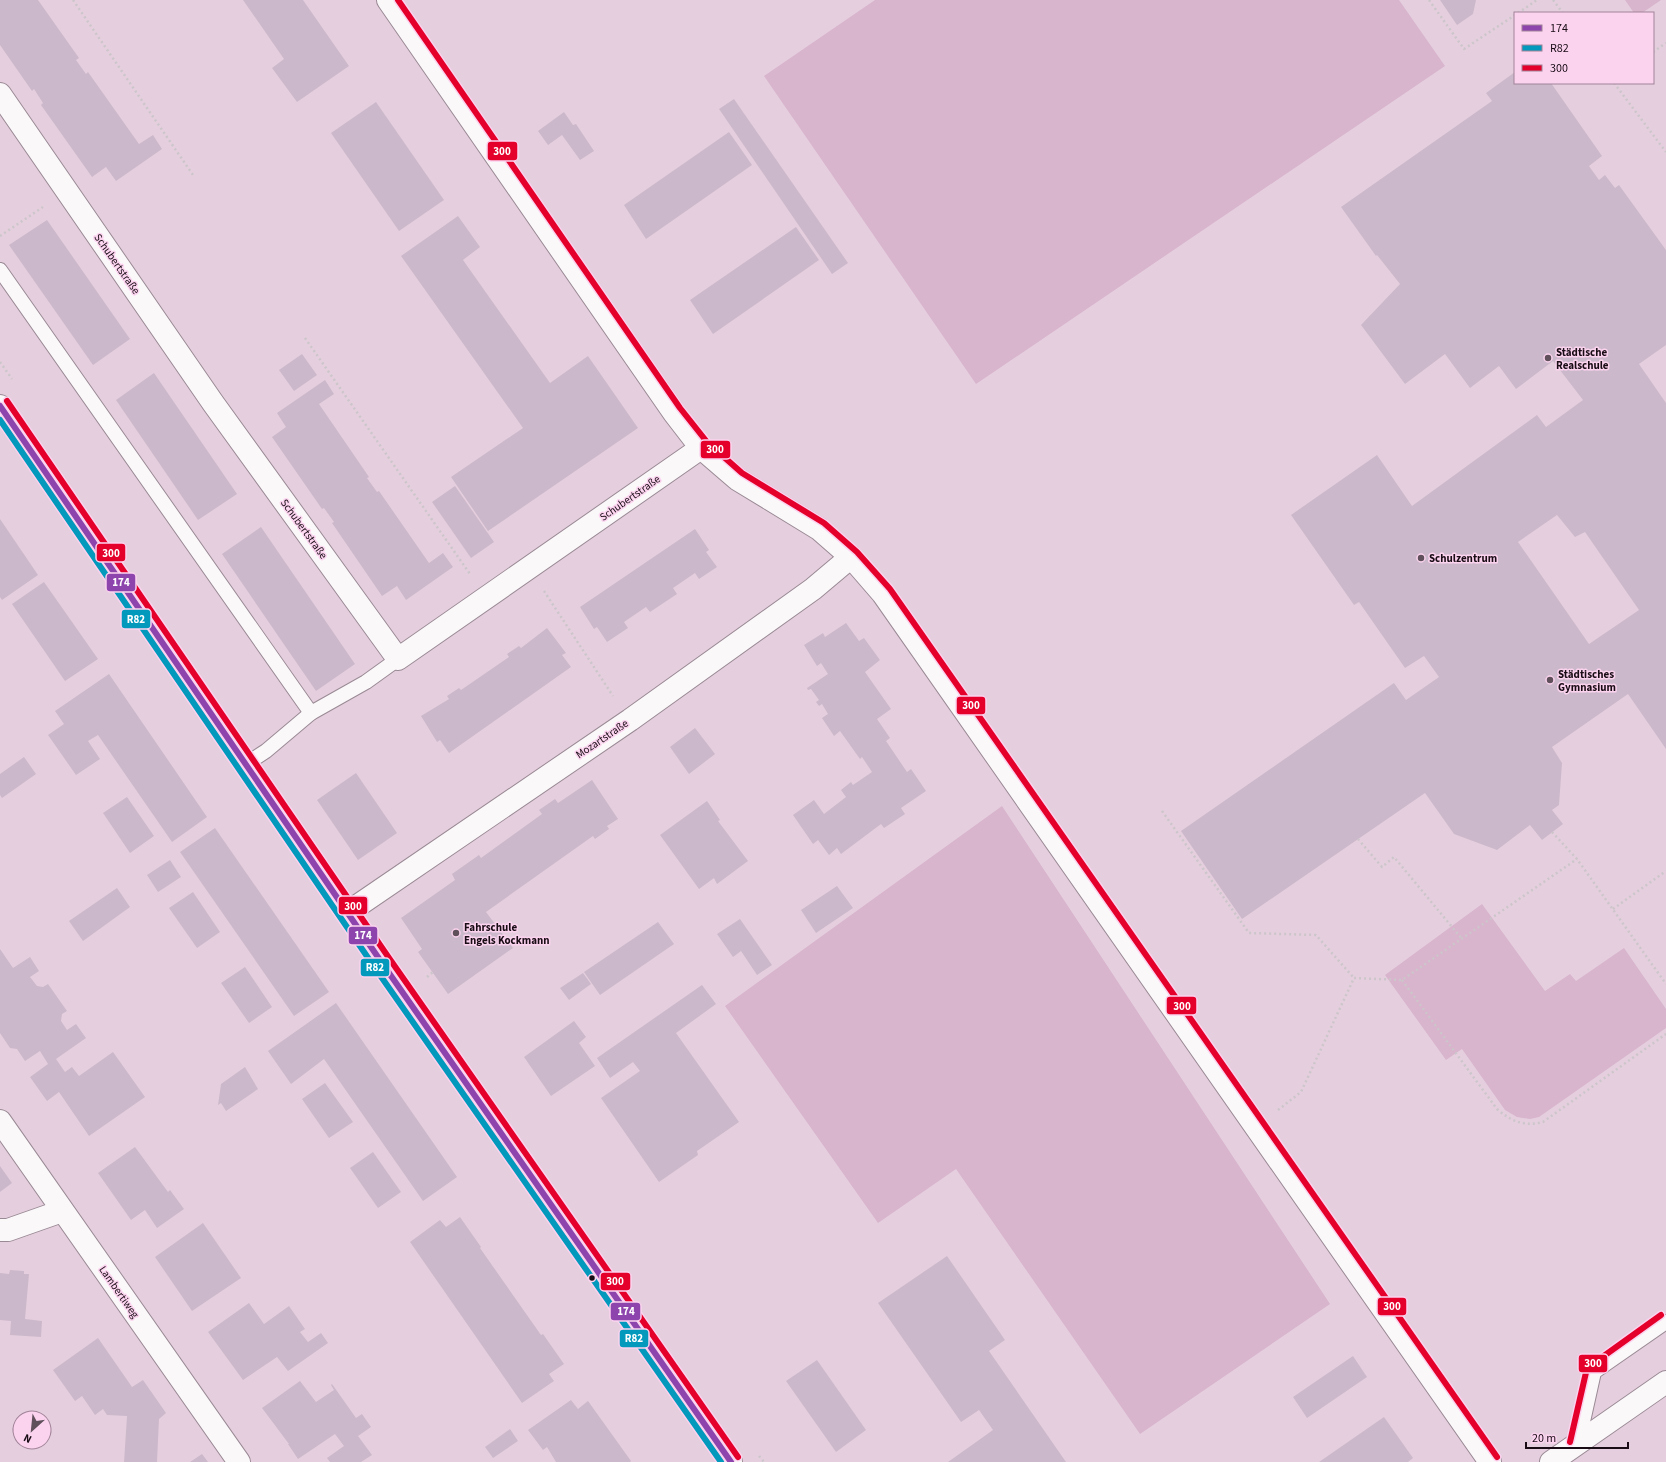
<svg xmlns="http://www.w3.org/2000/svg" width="1666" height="1462" font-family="'Source Sans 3',sans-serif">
<rect width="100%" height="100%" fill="#e5cfde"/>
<!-- green -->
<g fill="#d8b4cd">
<path d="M875,0H1399L1445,66L976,384L764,76Z"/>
<path d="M1625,0H1661L1642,13H1634Z"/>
<path d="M1002,806L1330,1304L1140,1434L956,1169L878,1223L725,1006Z"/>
<path d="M1482,904L1545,991L1570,974L1576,981L1624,948L1666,1009V1028L1539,1117L1530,1119L1517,1117L1505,1110L1462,1049L1446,1060L1385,975Z"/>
</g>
<!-- building -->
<g fill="#cbb8ca" fill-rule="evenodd">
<path d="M0,0H38L79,58L76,60L86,74L88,72L139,144L153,135L162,149L116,181L106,167L92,177L41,105L43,103L34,89L32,91L0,45Z"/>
<path d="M243,0H303L349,66L297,102L272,68L284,59Z"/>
<path d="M1440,0H1476L1473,14L1457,25Z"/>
<path d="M1515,72V83H1551L1602,156L1589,166L1599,180L1605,175L1615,188L1619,185L1666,250V345L1639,364L1666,403V749L1628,694L1552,747L1562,763L1559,805L1552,810L1563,824L1542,840L1530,825L1497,850L1454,834L1425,793L1242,919L1181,831L1394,683L1406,700L1439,677L1424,656L1405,668L1359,602L1354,605L1291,515L1377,455L1412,506L1537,415L1546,427L1583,400L1553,361L1516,389L1499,366L1470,388L1445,354L1405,384L1361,325L1400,284L1377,255L1376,256L1341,207L1492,101L1486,93ZM1557,515L1575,537L1585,532L1639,610L1589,644L1518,542Z"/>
<path d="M734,99L848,263L832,274L719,109Z"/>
<path d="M376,102L444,200L399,231L331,133Z"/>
<path d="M564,112L573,125L576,124L594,151L580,160L562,135L548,145L538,131Z"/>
<path d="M729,132L752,165L646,239L624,205Z"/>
<path d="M458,216L480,247L463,260L550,383L588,356L638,428L488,531L451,477L523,428L401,256Z"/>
<path d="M47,220L130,339L93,365L9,245Z"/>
<path d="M796,227L819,260L713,334L690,300Z"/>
<path d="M302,354L317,375L294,391L279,370Z"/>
<path d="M154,373L237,494L198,520L116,400Z"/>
<path d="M325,380L334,394L319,404L369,477L367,478L377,492L379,491L429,563L443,553L453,567L406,600L397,586L382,596L332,523L334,522L324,508L322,509L272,437L286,427L277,413Z"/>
<path d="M455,486L494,542L471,558L432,502Z"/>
<path d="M0,519L38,575L2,600L0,597Z"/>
<path d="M261,527L355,664L316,691L222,554Z"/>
<path d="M695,529L709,550L706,552L717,567L699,579L695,573L673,588L677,594L650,612L646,607L624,622L628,628L607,642L597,627L594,629L580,607Z"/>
<path d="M44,582L98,659L65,681L12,604Z"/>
<path d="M846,623L859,641L864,638L880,660L865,672L891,709L877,719L890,738L886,741L907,772L911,769L926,791L901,808L905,814L884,828L881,824L841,854L837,848L829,855L818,840L813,844L793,815L814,800L824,814L846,797L841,790L851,782L853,785L872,772L862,757L860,759L840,731L834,736L822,718L828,714L822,704L819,706L816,702L819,700L811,689L808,690L807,688L828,674L821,663L817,666L804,645L823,633L825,637Z"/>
<path d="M547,628L566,653L562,655L571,667L449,753L440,740L437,742L421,716L449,699L447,696L459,688L461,690L509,657L507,654L519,646L521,648Z"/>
<path d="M109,674L207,817L172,842L98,735L88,741L100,759L76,775L48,735L64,724L55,711Z"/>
<path d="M695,728L715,754L689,774L670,747Z"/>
<path d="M24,757L36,774L2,798L0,795V774Z"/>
<path d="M356,773L397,833L358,860L317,800Z"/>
<path d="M592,780L618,819L607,826L609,829L595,839L593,836L486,912L513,948L448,994L418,952L422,949L401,918L455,880L452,874L479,855L481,858L542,814L539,810L555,799L558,803Z"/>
<path d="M127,797L154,836L130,853L103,813Z"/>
<path d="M707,801L720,820L718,821L748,861L717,884L714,878L699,889L660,835Z"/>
<path d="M215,828L329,992L294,1016L180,852Z"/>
<path d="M170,860L181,877L158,892L147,875Z"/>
<path d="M837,886L853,908L816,933L801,910Z"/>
<path d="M117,888L130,907L83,941L69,921Z"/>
<path d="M193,892L220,932L197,948L169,908Z"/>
<path d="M740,919L772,965L757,975L741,951L733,957L717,934Z"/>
<path d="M658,922L674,944L600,995L584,972Z"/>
<path d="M0,949L13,968L30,957L39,971L30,977L37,986L43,987L48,984L67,1011L62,1014L61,1021L67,1030L76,1024L86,1038L56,1059L65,1072L72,1067L79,1076L113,1052L145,1097L89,1136L59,1092L47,1101L30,1077L48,1064L40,1051L25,1061L17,1049L10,1048L0,1033Z"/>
<path d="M245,967L272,1007L249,1023L221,983Z"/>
<path d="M583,973L591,984L569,1000L560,988Z"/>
<path d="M702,985L716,1004L676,1033L739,1122L697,1151L698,1155L659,1182L601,1098L640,1071L633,1062L610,1078L597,1058Z"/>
<path d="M336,1003L457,1177L423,1201L324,1059L291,1084L268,1051Z"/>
<path d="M574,1021L586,1037L579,1043L595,1066L551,1096L524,1057Z"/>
<path d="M245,1067L258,1089L226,1111L221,1103L218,1105L221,1084Z"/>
<path d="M325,1083L353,1122L329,1138L302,1099Z"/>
<path d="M135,1147L168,1192L170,1190L184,1209L157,1228L145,1210L131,1220L98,1173Z"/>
<path d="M373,1152L401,1192L378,1208L350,1168Z"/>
<path d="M0,1166L12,1183L0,1192Z"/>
<path d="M460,1217L481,1247L480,1248L541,1335L543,1334L564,1364L549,1374L554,1381L522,1403L410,1242L440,1220L446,1227Z"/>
<path d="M203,1223L241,1278L192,1311L155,1257Z"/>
<path d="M947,1256L1005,1340L989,1351L1066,1462H948L993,1430L979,1410L961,1422L878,1303Z"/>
<path d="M10,1270L24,1271V1274H29L25,1319L42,1321L41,1337L10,1335L11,1321L0,1320V1273L9,1274Z"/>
<path d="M249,1303L264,1324L289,1306L305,1329L300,1332L308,1342L321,1333L328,1343L288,1371L277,1357L243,1380L208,1332Z"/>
<path d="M98,1338L132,1387L143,1380L166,1413L159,1419L157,1462H124L127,1416L107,1415L103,1409L95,1415L82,1396L75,1401L53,1370Z"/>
<path d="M1353,1356L1367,1377L1307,1418L1293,1397Z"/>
<path d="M817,1360L866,1430L836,1452L786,1381Z"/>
<path d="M300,1381L316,1402L334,1390L331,1385L332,1384L356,1418L362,1414L371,1427L358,1436L372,1455L361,1462H330L327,1458L344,1446L335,1434L298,1459L288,1444H289L262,1408Z"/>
<path d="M571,1400L578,1409L588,1401L631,1461L630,1462H556L547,1447L543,1450L528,1430Z"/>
<path d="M1384,1417L1413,1458L1408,1462H1319Z"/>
<path d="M510,1429L518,1441L493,1458L485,1447Z"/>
<path d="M202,1454L208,1462H190Z"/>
</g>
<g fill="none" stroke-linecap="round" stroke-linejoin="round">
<defs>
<g id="service">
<path d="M0,270L311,713"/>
<path d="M246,764L266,751L311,713L366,682L398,659"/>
<path d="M1578,1444L1594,1372L1666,1322"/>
</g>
<g id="minor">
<path d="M388,0L674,413L701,448L737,479L819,529L851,557L883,594L1490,1462"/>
<path d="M0,94L213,403L398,659L701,448"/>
<path d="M347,913L630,720L813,589L851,557"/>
<path d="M0,1121L239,1462"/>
<path d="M0,1230H8L62,1211"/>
<path d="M1551,1462L1666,1382"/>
</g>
<path id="tertiary" d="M0,406L382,963L731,1462"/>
</defs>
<!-- service casing -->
<use href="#service" stroke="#9a8a95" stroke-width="16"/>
<!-- minor casing -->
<use href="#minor" stroke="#9a8a95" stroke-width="24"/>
<!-- tertiary casing -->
<use href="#tertiary" stroke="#9a8a95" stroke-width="24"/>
<!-- path -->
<g stroke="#ccc6ca" stroke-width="2.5" stroke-dasharray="2 3" stroke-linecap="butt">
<path d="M73,0L193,175"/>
<path d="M1429,0L1464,49L1515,15"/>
<path d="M1553,0L1563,13"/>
<path d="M1518,13L1537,0"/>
<path d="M1653,52L1666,43"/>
<path d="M1614,83L1666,152"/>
<path d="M0,236L43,207"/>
<path d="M305,338L470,574"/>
<path d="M0,362L12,379"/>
<path d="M544,591L613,696"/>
<path d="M1162,811L1249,933L1316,935L1354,978"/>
<path d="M1552,832L1577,859L1666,984"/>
<path d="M1358,839L1382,867L1394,857L1462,939"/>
<path d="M1613,909L1666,871"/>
<path d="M427,977L433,972"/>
<path d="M1402,980L1497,1109C1511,1121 1524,1127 1543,1122L1666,1034"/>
<path d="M1278,1110L1301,1092L1354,978L1402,980L1577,859"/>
<path d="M759,1456L764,1462"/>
</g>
<!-- service -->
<use href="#service" stroke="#fbf8fa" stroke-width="14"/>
<!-- minor -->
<use href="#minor" stroke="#fbf8fa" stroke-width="22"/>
<!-- tertiary -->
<use href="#tertiary" stroke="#fbf8fa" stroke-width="22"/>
<defs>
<path id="bus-1" d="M0,406L382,963L731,1462"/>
<path id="bus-2" d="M0,420L375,968L721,1462"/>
<g id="bus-3">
<path d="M398,0L680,408L707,442L742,473L824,523L857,552L890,589L1497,1457"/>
<path d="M7,401L389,958L738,1457"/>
<path d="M1570,1442L1587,1368L1661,1315"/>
</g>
</defs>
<!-- bus-1 casing -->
<use href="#bus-1" stroke="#fbd3ef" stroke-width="9"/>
<!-- bus-2 casing -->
<use href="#bus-2" stroke="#fbd3ef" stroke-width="9"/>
<!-- bus-3 casing -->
<use href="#bus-3" stroke="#fbd3ef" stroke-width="9"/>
<!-- bus-1 -->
<use href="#bus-1" stroke="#8e44ad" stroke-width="6"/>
<!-- bus-2 -->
<use href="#bus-2" stroke="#0299bc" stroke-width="6"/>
<!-- bus-3 -->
<use href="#bus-3" stroke="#e4002b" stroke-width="6"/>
</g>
<!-- markers -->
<g fill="#60505b" stroke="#fbd3ef" stroke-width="1.5">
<circle cx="1548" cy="358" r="4"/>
<circle cx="1421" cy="558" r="4"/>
<circle cx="1550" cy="680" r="4"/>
<circle cx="456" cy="933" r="4"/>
</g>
<circle fill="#190c15" stroke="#fbd3ef" stroke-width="1.5" cx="592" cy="1278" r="3.5"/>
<g text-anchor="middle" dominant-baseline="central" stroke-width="3" stroke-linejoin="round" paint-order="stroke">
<!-- street labels -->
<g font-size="11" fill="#190c15" stroke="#fbd3ef">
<text transform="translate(117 264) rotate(55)">Schubertstraße</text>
<text transform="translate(630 498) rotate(-35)">Schubertstraße</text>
<text transform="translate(304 529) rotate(54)">Schubertstraße</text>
<text transform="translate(602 739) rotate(-34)">Mozartstraße</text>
<text transform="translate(119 1292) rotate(55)">Lambertiweg</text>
</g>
<!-- poi labels -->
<g font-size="11" font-weight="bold" fill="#190c15" stroke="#fbd3ef" text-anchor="start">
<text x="1556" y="352">Städtische<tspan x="1556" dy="13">Realschule</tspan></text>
<text x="1429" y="558">Schulzentrum</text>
<text x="1558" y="674">Städtisches<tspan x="1558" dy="13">Gymnasium</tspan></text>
<text x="464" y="927">Fahrschule<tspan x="464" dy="13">Engels Kockmann</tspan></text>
</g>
</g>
<g stroke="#fbd3ef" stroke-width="1.5">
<rect x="487" y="141" width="31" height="20" rx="4" fill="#e4002b"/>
<rect x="700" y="440" width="31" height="19" rx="4" fill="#e4002b"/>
<rect x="96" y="543" width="30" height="19" rx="4" fill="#e4002b"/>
<rect x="106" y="573" width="30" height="19" rx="4" fill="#8e44ad"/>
<rect x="121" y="609" width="30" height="20" rx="4" fill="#0299bc"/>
<rect x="956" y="696" width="30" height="19" rx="4" fill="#e4002b"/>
<rect x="338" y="896" width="30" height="19" rx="4" fill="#e4002b"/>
<rect x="348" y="926" width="30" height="19" rx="4" fill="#8e44ad"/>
<rect x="360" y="958" width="30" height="19" rx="4" fill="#0299bc"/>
<rect x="1166" y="996" width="31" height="19" rx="4" fill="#e4002b"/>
<rect x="600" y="1272" width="31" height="19" rx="4" fill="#e4002b"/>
<rect x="1377" y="1297" width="30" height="19" rx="4" fill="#e4002b"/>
<rect x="610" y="1302" width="31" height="19" rx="4" fill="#8e44ad"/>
<rect x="619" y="1329" width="30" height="19" rx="4" fill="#0299bc"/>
<rect x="1578" y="1354" width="30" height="19" rx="4" fill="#e4002b"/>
</g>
<g font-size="11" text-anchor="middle" font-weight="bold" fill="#fff">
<text x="502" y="155">300</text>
<text x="715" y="453">300</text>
<text x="111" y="557">300</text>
<text x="121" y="586">174</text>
<text x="136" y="623">R82</text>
<text x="971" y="709">300</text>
<text x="353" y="910">300</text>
<text x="363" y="939">174</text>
<text x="375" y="971">R82</text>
<text x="1182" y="1010">300</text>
<text x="615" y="1285">300</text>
<text x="1392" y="1310">300</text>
<text x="626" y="1315">174</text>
<text x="634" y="1342">R82</text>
<text x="1593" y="1367">300</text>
</g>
<!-- legend -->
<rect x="1514" y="12" width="140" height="72" fill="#fbd3ef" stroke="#a18398"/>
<rect x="1522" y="25" width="20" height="6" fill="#8e44ad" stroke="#a18398"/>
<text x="1550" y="32" font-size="12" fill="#190c15">174</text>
<rect x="1522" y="45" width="20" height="6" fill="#0299bc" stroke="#a18398"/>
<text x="1550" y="52" font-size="12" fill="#190c15">R82</text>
<rect x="1522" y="65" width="20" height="6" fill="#e4002b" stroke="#a18398"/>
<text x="1550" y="72" font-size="12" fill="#190c15">300</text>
<!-- north arrow -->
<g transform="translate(32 1430) rotate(207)"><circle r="19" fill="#fbd3ef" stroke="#a18398"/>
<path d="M0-3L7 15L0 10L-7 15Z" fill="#60505b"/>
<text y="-6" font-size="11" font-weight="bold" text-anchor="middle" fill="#190c15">N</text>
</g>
<!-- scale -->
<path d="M1526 1442v6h102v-6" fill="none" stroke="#190c15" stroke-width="2"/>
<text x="1532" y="1442" font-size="12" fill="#190c15" stroke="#fbd3ef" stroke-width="3" paint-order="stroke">20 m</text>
</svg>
